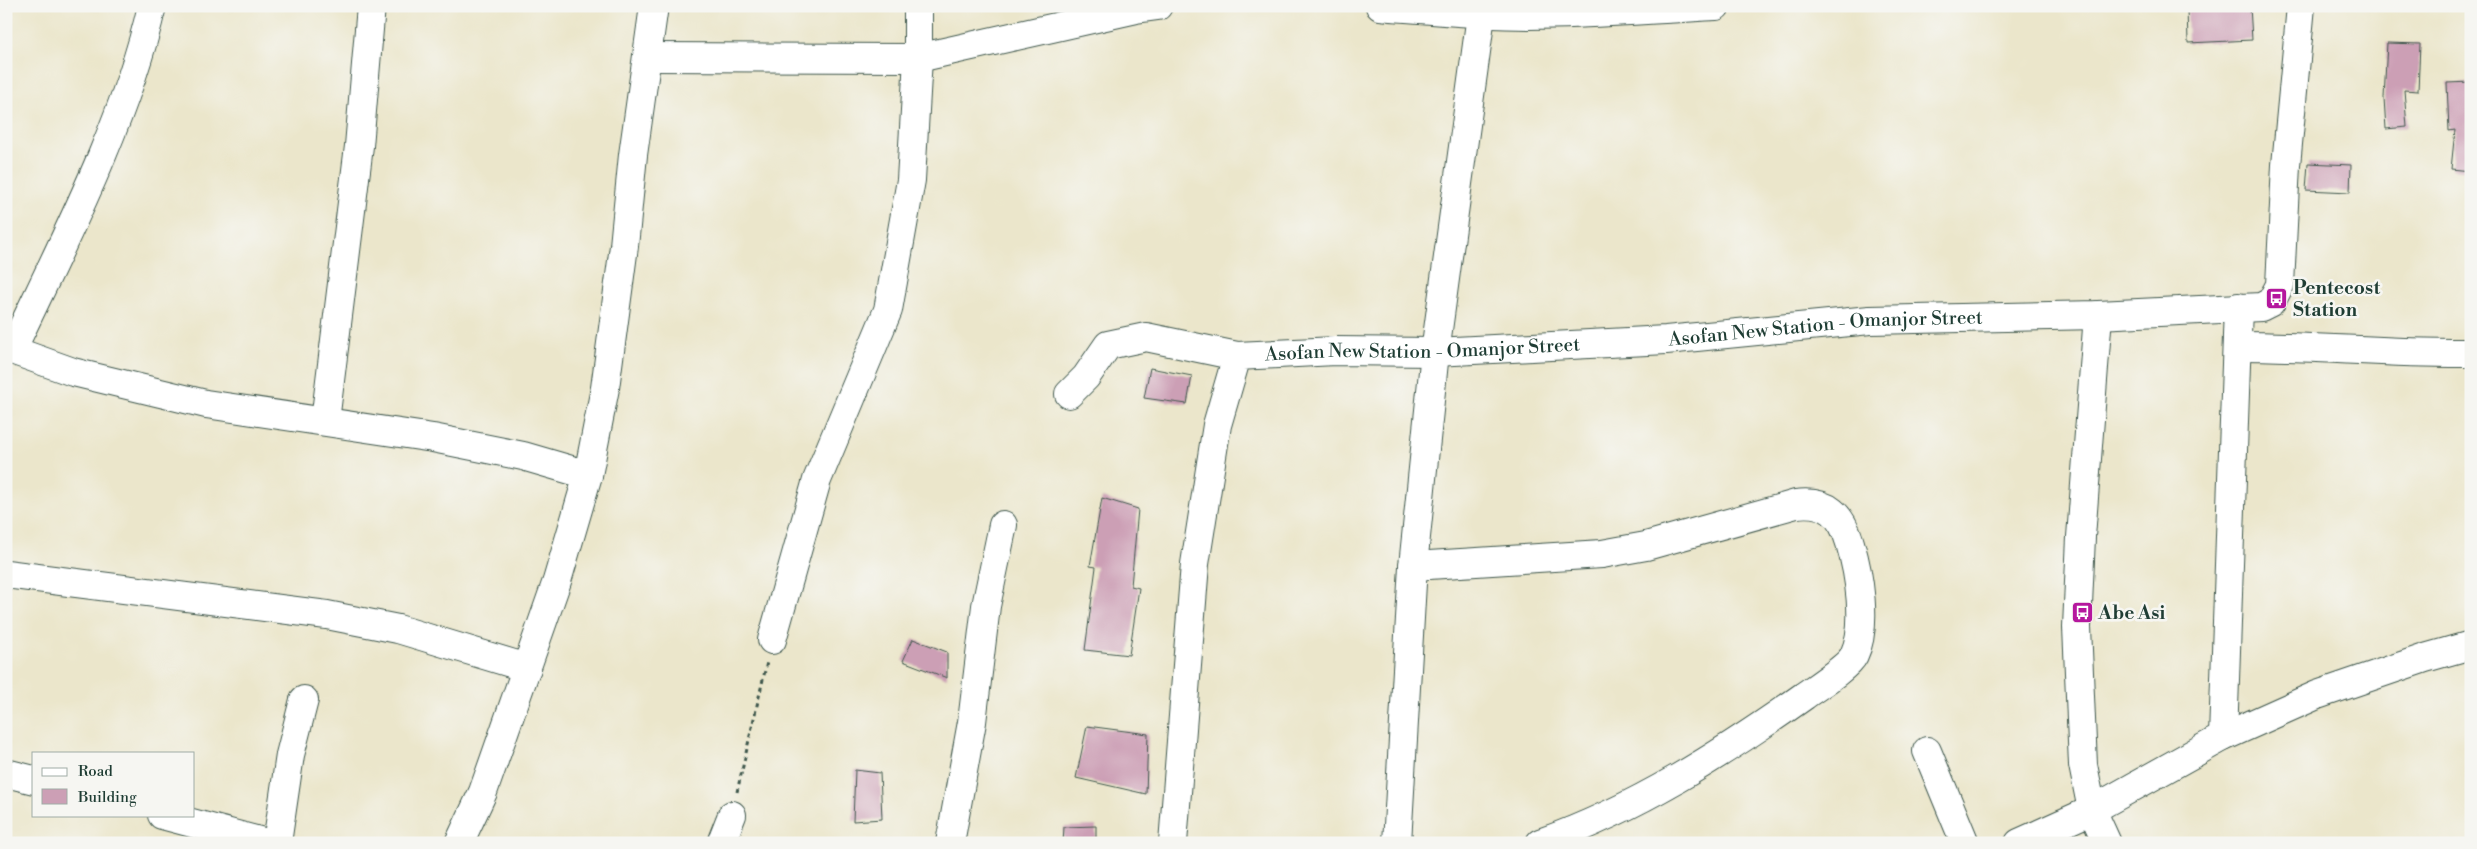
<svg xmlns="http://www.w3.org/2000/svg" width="2477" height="849" font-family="'Libre Bodoni',serif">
<rect width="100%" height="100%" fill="#f6f6f2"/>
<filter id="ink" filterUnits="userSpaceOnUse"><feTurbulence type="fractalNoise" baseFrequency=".02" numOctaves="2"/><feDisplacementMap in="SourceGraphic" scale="10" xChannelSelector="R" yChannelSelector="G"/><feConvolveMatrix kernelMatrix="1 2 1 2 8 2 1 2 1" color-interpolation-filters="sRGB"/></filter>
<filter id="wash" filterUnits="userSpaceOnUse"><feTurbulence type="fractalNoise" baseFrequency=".0096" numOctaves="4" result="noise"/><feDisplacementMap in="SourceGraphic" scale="20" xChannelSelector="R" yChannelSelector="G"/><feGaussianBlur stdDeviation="1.12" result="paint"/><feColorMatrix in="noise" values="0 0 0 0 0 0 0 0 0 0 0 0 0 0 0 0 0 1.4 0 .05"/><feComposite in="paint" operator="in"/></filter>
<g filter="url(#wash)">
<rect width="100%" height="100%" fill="#ebe6cb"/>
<g id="blocks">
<!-- building -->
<g fill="#cc9fb5">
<path d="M2200,6H2250L2252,40L2188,43L2187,8Z"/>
<path d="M2387,43L2420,44L2418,91L2404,90L2407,127L2386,129L2384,98Z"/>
<path d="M2471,82V171L2451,169L2455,130L2449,131L2447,83Z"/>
<path d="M2308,163L2351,165L2350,192L2306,190Z"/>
<path d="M1150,368L1192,376L1187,404L1144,398Z"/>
<path d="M1102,498L1138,509L1131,586L1139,588L1129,655L1085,650L1096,567L1090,566Z"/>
<path d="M913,639L947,652V678L903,661Z"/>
<path d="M1087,726L1148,734L1146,794L1076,778Z"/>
<path d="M855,770L880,773L882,819L853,821Z"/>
<path d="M1096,826V843H1063L1064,827Z"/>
</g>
</g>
</g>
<g filter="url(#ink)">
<use href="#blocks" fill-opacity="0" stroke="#3e564b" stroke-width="1"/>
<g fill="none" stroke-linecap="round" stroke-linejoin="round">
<defs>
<g id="minor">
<path d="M1380,6C1430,10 1479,15 1529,15C1592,15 1654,9 1716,6"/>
<path d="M648,57L918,58L1136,9L1158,6"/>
<path d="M2098,315L2081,537L2077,627L2083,765L2092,810L2107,843"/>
<path d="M2237,346C2315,346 2393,354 2471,353"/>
<path d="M6,348L73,372L206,404L433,438L523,456L588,475"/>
<path d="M12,350C63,242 125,123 152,6"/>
<path d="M1069,394L1086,377L1108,345L1146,337L1237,356"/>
<path d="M325,421L359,146L371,6"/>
<path d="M1413,566L1602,554L1646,546L1796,504C1828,500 1842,515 1850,543C1859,573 1868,626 1854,655C1849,666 1815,688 1804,696C1722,754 1636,809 1540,843"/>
<path d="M6,574L327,615L398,629L527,668"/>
<path d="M772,640L817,480L888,310L911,180L918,58V6"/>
<path d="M2223,737L2238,307"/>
<path d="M1927,751L1965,843"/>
<path d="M6,773L34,780"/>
<path d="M162,815L267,843"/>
<path d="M277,843L290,755L304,700"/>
<path d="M459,843L483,792L557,581L588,475L605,388L624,246L633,155L654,6"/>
<path d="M721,843L732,815"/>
<path d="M950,843L972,722L986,606L1003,525"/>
<path id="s1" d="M1173,843L1195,564L1217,425L1237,356L1335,351L1435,352L1666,340L1870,320L2098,315L2261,307L2271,302L2280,285L2286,165L2301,6"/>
<path d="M1397,843L1413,566L1435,352L1481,15"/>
<path d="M2019,843L2092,810L2223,737L2317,695L2425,658L2471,645"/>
</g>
</defs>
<!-- minor casing -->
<use href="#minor" stroke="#3e564b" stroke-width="30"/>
<!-- path -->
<path stroke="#3e564b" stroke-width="3" stroke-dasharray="4 4" stroke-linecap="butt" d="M737,792L767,662"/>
<!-- minor -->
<use href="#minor" stroke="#fff" stroke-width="28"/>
</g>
</g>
<!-- icons -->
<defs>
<symbol id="bus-square" viewBox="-11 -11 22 22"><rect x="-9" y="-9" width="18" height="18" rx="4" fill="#b5179e" stroke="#f6f6f2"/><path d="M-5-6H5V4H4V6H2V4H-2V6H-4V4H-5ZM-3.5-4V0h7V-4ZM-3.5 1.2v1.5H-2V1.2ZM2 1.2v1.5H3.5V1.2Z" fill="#fff"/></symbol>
</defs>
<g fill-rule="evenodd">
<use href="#bus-square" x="2264" y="286" width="25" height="25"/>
<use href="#bus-square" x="2070" y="600" width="25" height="25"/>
</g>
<g text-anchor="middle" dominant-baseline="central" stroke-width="5" stroke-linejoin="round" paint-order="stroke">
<!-- poi labels -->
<g font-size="19" font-weight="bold" fill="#1f3d34" stroke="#f6f6f2" text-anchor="start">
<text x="2293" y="288">Pentecost<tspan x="2293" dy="22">Station</tspan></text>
<text x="2098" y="613">Abe Asi</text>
</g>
<!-- street labels -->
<g font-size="19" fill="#1f3d34" stroke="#f6f6f2">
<text stroke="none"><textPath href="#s1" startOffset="1082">Asofan New Station - Omanjor Street</textPath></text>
<text stroke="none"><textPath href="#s1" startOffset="678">Asofan New Station - Omanjor Street</textPath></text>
</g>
</g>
<!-- margin -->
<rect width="2477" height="849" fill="none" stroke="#f6f6f2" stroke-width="25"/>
<!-- legend -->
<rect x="32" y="752" width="162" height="65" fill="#f6f6f2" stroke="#a0aca6"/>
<rect x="42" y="768" width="25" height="8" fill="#ffffff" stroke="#a0aca6"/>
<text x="78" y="776" font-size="15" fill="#1f3d34">Road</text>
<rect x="42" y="789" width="25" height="15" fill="#cc9fb5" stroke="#a0aca6"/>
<text x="78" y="802" font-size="15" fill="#1f3d34">Building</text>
</svg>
